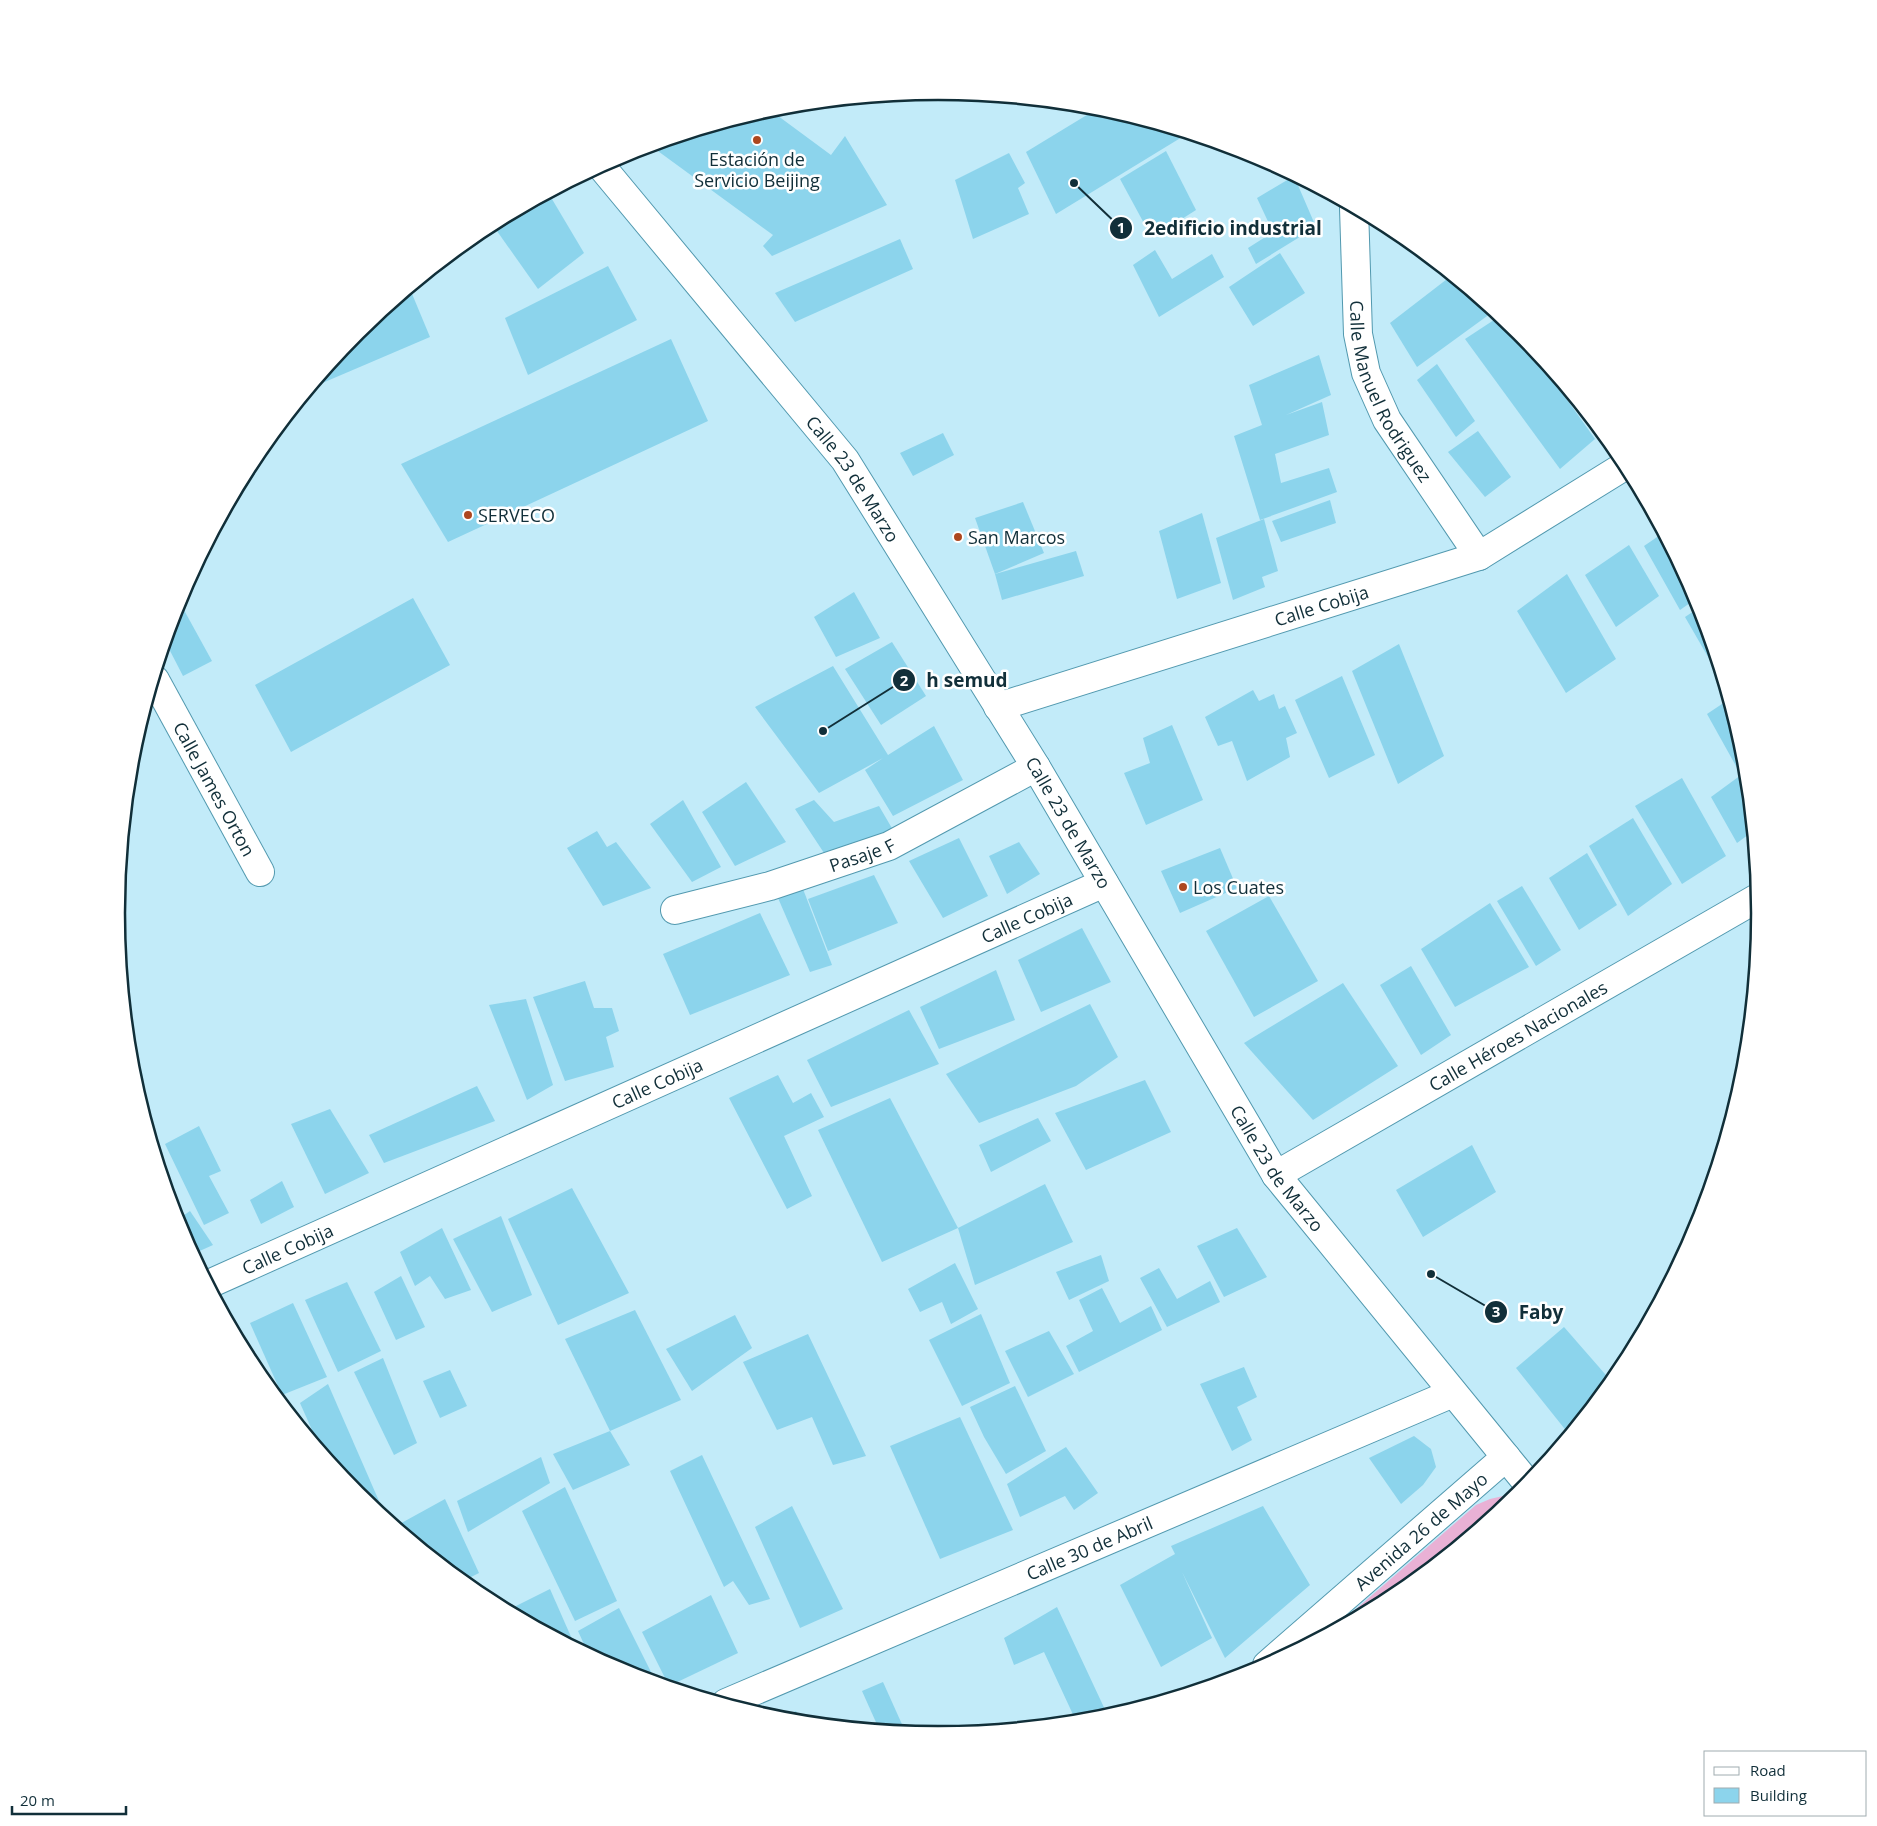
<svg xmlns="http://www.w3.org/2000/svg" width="1877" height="1826" font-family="'Open Sans',sans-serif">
<rect width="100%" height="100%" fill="#c2ebf9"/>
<!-- green -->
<path fill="#e9b1d5" d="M1503,1496L1511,1501L1395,1596L1333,1629L1476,1505L1490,1499Z"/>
<!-- building -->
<g fill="#8cd4ec">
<path d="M1100,107L1187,134L1056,214L1026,152Z"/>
<path d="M770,110L831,155L845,136L887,205L772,256L763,246L773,235L651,146Z"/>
<path d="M1166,151L1196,210L1152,238L1120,179Z"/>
<path d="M1009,153L1025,183L1018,188L1029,214L973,239L955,180Z"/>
<path d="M1294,176L1316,227L1256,264L1248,248L1273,232L1257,198Z"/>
<path d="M549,194L584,253L538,289L492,224Z"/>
<path d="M900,239L913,269L795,322L775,293Z"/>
<path d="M1155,250L1172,279L1212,254L1224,277L1159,317L1133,265Z"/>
<path d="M1280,253L1305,293L1253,326L1229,287Z"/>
<path d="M608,266L637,320L528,375L505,318Z"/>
<path d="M1451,276L1494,311L1417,367L1390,323Z"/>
<path d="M410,289L430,337L313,387L358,332Z"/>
<path d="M1500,316L1519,332L1595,439L1560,469L1465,339Z"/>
<path d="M671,339L708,421L448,542L401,464Z"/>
<path d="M1319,355L1331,395L1286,415L1322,402L1329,435L1275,454L1281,483L1329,468L1337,492L1260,520L1234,436L1262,425L1249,385Z"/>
<path d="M1437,364L1475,421L1456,437L1417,380Z"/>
<path d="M1478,431L1511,477L1485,497L1448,452Z"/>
<path d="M943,433L954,455L913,476L900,453Z"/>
<path d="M1330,500L1336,523L1281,542L1272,521Z"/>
<path d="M1023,502L1044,553L995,574L975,518Z"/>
<path d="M1202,513L1221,583L1177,599L1159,531Z"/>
<path d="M1264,519L1278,571L1262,577L1265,587L1233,600L1216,538Z"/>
<path d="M1663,533L1697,598L1680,610L1644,546Z"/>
<path d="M1629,545L1659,596L1616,627L1585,575Z"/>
<path d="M1076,551L1084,576L1002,600L995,574Z"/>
<path d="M1567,574L1616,659L1566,693L1517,611Z"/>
<path d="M854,592L880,638L836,657L814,617Z"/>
<path d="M413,598L450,665L291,752L255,685Z"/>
<path d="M179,601L212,661L183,676L166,643Z"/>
<path d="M1700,607L1721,675L1719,676L1685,617Z"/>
<path d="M892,642L926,696L881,725L845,669Z"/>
<path d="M1399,644L1444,756L1398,784L1352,671Z"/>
<path d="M833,666L888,755L934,726L963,780L893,816L865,770L883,758L819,793L755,707Z"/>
<path d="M1342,676L1375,755L1329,778L1295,700Z"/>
<path d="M1253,690L1259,701L1274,694L1279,709L1285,706L1297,733L1286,738L1290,757L1247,781L1232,741L1218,746L1205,717Z"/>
<path d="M1728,700L1745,753L1746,771L1741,775L1707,714Z"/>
<path d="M1172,725L1203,800L1146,825L1124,773L1150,763L1143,738Z"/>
<path d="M1741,775L1748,785L1752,832L1737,843L1711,797Z"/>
<path d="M1682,778L1726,856L1682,884L1635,806Z"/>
<path d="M746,782L786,842L735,866L702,812Z"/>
<path d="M683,800L721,867L692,882L650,824Z"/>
<path d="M814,800L834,822L879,806L893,830L826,856L795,809Z"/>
<path d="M1633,818L1672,884L1628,916L1589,846Z"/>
<path d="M597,831L607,847L616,842L651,888L603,906L567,848Z"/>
<path d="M959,838L988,896L943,918L909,861Z"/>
<path d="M1019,842L1040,874L1007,894L989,856Z"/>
<path d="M1220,848L1237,888L1180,913L1161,871Z"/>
<path d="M1587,853L1617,905L1579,930L1549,878Z"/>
<path d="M874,875L898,923L828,951L808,899Z"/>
<path d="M1522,886L1561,950L1536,966L1497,901Z"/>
<path d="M803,889L832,965L810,972L778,898Z"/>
<path d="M1269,896L1318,981L1254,1017L1206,931Z"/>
<path d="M1490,903L1529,967L1455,1007L1421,949Z"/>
<path d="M760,913L790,975L690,1015L663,954Z"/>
<path d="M1082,928L1111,982L1041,1012L1018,960Z"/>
<path d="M1411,966L1451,1035L1421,1055L1380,985Z"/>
<path d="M996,970L1015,1020L939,1049L920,1007Z"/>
<path d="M585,981L594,1008H612L619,1031L606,1037L614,1067L565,1081L533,997Z"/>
<path d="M1343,983L1398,1066L1313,1120L1244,1043Z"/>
<path d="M526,999L553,1085L527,1100L489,1005Z"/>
<path d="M1090,1004L1118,1057L1076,1086L979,1123L946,1074Z"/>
<path d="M909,1010L939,1064L831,1107L807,1060Z"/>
<path d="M778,1075L793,1103L811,1093L824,1117L784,1136L812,1196L787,1209L729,1098Z"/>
<path d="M1145,1080L1171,1132L1086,1170L1055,1113Z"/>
<path d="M477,1086L495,1121L384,1163L369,1135Z"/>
<path d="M890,1098L958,1228L882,1262L818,1130Z"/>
<path d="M330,1109L369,1173L325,1194L291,1124Z"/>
<path d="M1038,1118L1051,1141L991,1172L979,1145Z"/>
<path d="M199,1126L221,1171L209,1176L229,1213L204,1225L165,1144Z"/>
<path d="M1472,1145L1496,1192L1423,1237L1396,1190Z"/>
<path d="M282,1181L294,1207L261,1224L250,1200Z"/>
<path d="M1045,1184L1073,1242L975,1285L958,1228Z"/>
<path d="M572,1188L629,1293L558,1325L508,1219Z"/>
<path d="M190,1211L213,1245L193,1254L177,1220Z"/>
<path d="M501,1216L532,1295L492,1312L453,1239Z"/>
<path d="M442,1228L471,1290L445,1299L430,1276L415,1286L400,1252Z"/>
<path d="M1237,1228L1267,1277L1224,1297L1197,1246Z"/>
<path d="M1101,1255L1109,1281L1069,1300L1056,1272Z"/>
<path d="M955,1263L978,1309L951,1324L942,1302L920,1312L908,1289Z"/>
<path d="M1159,1268L1177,1299L1210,1281L1220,1302L1167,1327L1140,1278Z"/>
<path d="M401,1276L425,1327L396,1340L374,1292Z"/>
<path d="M347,1282L381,1351L338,1372L305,1300Z"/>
<path d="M1102,1288L1120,1323L1151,1306L1162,1330L1079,1372L1066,1346L1093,1331L1079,1300Z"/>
<path d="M293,1303L327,1377L282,1395L250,1323Z"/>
<path d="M635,1310L681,1400L610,1431L565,1339Z"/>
<path d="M981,1314L1010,1383L962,1406L929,1340Z"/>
<path d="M735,1315L752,1348L692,1391L666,1349Z"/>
<path d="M233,1322L262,1376H261L255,1369L230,1323Z"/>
<path d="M1564,1327L1612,1382L1568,1433L1516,1368Z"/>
<path d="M1049,1331L1074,1374L1028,1397L1005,1351Z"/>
<path d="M808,1334L866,1456L833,1465L812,1417L777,1430L743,1362Z"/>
<path d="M383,1358L417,1443L394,1455L354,1372Z"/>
<path d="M1244,1367L1257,1397L1237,1407L1252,1440L1232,1451L1200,1384Z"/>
<path d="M450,1370L467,1406L440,1418L423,1381Z"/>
<path d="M328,1384L379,1501L370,1504L357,1494L320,1448L300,1403Z"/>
<path d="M1015,1386L1046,1451L1006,1474L984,1437L970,1407Z"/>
<path d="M960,1417L1013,1530L940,1559L890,1446Z"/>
<path d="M610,1431L630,1465L573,1490L553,1454Z"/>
<path d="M1414,1436L1431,1449L1436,1467L1423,1485L1401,1504L1369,1458Z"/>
<path d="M1066,1447L1098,1493L1074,1510L1065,1496L1020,1517L1007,1484Z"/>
<path d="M702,1455L770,1599L749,1605L733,1581L724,1587L670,1471Z"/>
<path d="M541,1457L550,1483L468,1532L457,1501Z"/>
<path d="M565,1487L617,1601L575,1621L522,1511Z"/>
<path d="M445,1499L479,1573L463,1581L396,1526Z"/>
<path d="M792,1506L843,1609L800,1628L755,1527Z"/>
<path d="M1263,1506L1310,1585L1225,1658L1182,1572L1212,1638L1161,1667L1120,1585L1175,1554L1171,1546Z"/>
<path d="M550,1589L572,1639L567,1642L508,1610Z"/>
<path d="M711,1595L738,1653L669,1686L642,1632Z"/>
<path d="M1057,1607L1108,1716L1099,1719L1076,1721L1044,1652L1014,1665L1004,1638Z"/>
<path d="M619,1608L656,1682L624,1672L588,1653L578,1631Z"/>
<path d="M883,1682L905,1731L879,1729L862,1691Z"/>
<path d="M796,1711L801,1721L779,1719Z"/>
</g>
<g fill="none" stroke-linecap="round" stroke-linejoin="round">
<defs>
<g id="minor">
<path id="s1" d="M601,166L845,460L1036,767L1276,1175L1528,1484"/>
<path id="s2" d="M1354,208L1358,334L1366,373L1387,420L1479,556"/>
<path id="s3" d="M155,680L260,872"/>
<path id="s4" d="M998,707L1479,556L1626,465"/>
<path id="s5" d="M675,910L770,886L889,846L1036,767"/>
<path id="s6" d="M1276,1175L1759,897"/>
<path id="s7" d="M209,1284L1104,883"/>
<path id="s8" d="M1267,1665L1506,1457"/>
<path id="s9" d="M726,1703L1453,1393"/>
</g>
</defs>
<!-- minor casing -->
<use href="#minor" stroke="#5299af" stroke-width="30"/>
<!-- minor -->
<use href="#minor" stroke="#fff" stroke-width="28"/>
</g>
<!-- markers -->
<g fill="#ad471f" stroke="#fff" stroke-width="2">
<circle cx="757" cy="140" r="5"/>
<circle cx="468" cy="515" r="5"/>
<circle cx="958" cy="537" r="5"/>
<circle cx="1183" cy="887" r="5"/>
</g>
<g text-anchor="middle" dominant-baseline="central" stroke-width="5" stroke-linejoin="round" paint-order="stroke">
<!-- poi labels -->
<g font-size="18" fill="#112f39" stroke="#fff" text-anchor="start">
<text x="757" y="159" text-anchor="middle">Estación de<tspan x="757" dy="21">Servicio Beijing</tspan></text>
<text x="478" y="515">SERVECO</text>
<text x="968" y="537">San Marcos</text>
<text x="1193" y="887">Los Cuates</text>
</g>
<!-- street labels -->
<g font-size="18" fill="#112f39" stroke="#fff">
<text stroke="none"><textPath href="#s2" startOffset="191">Calle Manuel Rodriguez</textPath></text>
<text stroke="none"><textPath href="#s1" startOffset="402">Calle 23 de Marzo</textPath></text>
<text stroke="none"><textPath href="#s4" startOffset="339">Calle Cobija</textPath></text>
<text stroke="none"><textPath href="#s3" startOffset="124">Calle James Orton</textPath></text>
<text stroke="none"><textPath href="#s1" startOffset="808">Calle 23 de Marzo</textPath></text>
<text stroke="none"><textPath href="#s5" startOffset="195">Pasaje F</textPath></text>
<text stroke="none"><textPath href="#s7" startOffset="896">Calle Cobija</textPath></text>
<text stroke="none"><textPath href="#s6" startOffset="279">Calle Héroes Nacionales</textPath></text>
<text stroke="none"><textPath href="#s7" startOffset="491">Calle Cobija</textPath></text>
<text stroke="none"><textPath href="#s1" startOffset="1212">Calle 23 de Marzo</textPath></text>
<text stroke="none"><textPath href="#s7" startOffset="86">Calle Cobija</textPath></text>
<text stroke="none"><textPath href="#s8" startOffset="204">Avenida 26 de Mayo</textPath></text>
<text stroke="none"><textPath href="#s9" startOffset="395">Calle 30 de Abril</textPath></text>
</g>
</g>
<!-- crop -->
<path d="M0 0H1877V1826H0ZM125 913a813 813 0 1 1 1626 0a813 813 0 1 1-1626 0Z" fill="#fff" fill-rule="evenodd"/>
<path fill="none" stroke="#112f39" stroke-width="2.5" d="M125 913a813 813 0 1 1 1626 0a813 813 0 1 1-1626 0Z"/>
<!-- callouts -->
<path fill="none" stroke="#112f39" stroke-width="2" d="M1074 183L1121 228M823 731L904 680M1431 1274L1496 1312"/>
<g fill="#112f39" stroke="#fff" stroke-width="2">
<circle cx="1074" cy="183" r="5"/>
<circle cx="823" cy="731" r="5"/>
<circle cx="1431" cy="1274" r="5"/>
<circle cx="1121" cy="228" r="12"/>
<circle cx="904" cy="680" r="12"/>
<circle cx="1496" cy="1312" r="12"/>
</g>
<g font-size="15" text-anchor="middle" font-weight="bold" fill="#fff">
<text x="1121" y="233">1</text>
<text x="904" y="686">2</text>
<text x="1496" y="1317">3</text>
</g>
<g font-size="19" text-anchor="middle" font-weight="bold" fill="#112f39" stroke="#fff" stroke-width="5" stroke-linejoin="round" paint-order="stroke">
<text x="1233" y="235">2edificio industrial</text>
<text x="967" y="687">h semud</text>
<text x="1541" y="1319">Faby</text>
</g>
<!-- legend -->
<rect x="1704" y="1751" width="162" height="65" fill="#ffffff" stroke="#a0acb0"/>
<rect x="1714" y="1767" width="25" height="8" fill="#ffffff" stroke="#a0acb0"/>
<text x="1750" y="1776" font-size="15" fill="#112f39">Road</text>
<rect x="1714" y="1788" width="25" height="15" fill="#8cd4ec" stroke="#a0acb0"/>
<text x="1750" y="1801" font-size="15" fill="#112f39">Building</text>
<!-- scale -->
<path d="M12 1806v8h114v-8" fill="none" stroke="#112f39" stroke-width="2.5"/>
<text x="20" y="1806" font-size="15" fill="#112f39" stroke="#ffffff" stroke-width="4" paint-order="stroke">20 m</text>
</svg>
